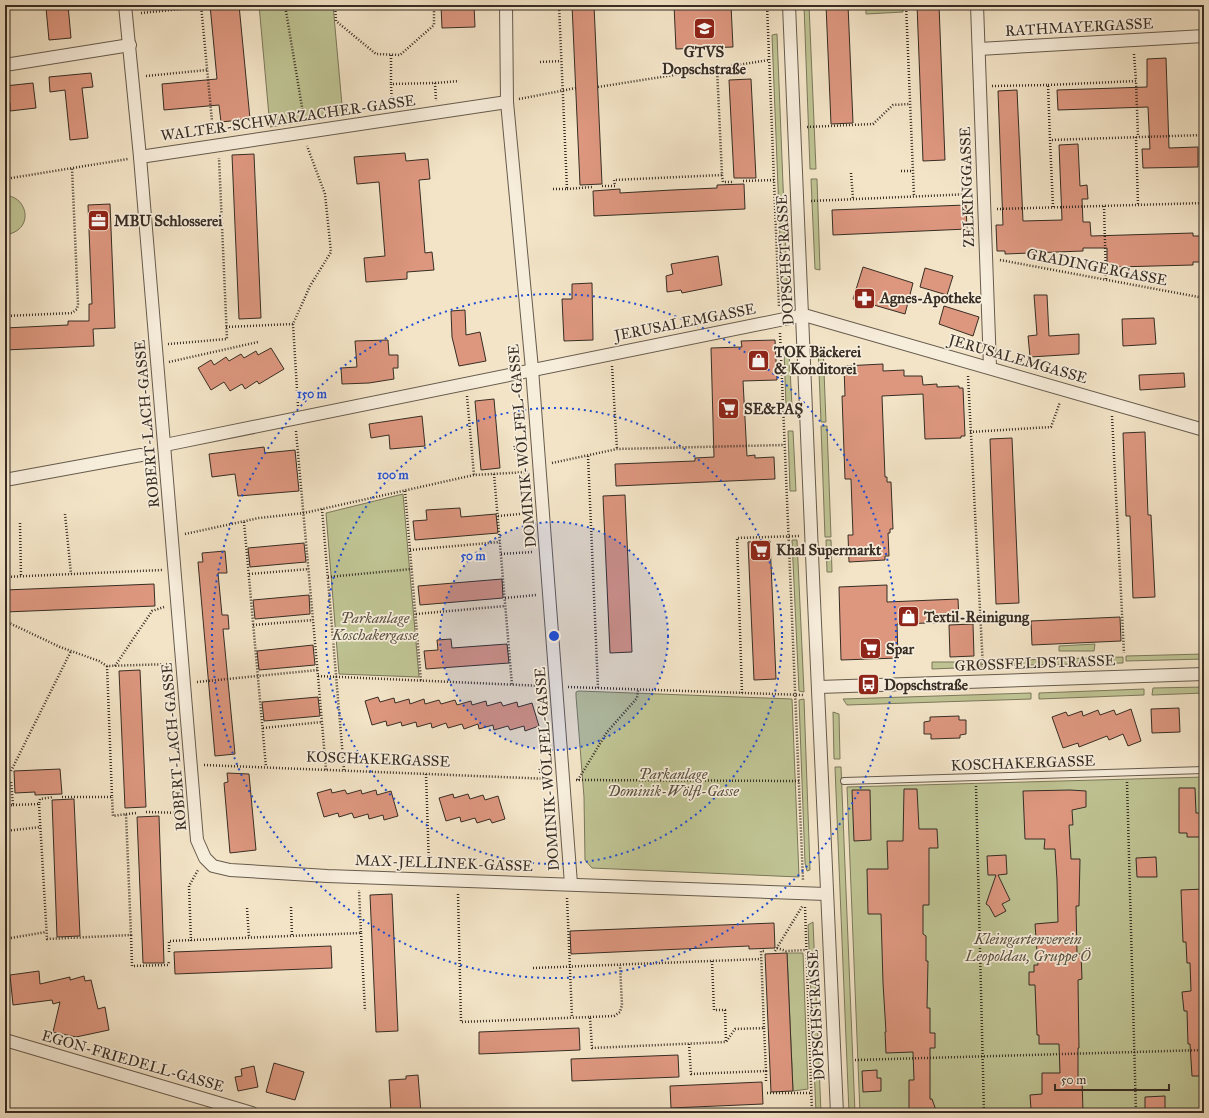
<svg xmlns="http://www.w3.org/2000/svg" width="1209" height="1118" font-family="'IM FELL Great Primer',serif">
<rect width="100%" height="100%" fill="#f3e4c7"/>
<filter id="stains"><feTurbulence type="fractalNoise" baseFrequency=".005" numOctaves="4"/><feColorMatrix values="0 0 0 0 .2 0 0 0 0 .09 0 0 0 0 .02 0 0 0 .5 -.17"/></filter>
<radialGradient id="worn" r=".72"><stop offset=".6" stop-color="#630" stop-opacity="0"/><stop offset="1" stop-color="#630" stop-opacity=".3"/></radialGradient>
<!-- green -->
<g fill="#bfc393" stroke="#7b785c">
<path d="M259,5H333L343,116L270,127Z"/>
<path d="M804,5H809L816,169H810Z"/>
<path d="M866,5H903V12L866,14Z"/>
<path d="M777,34L787,284V288H782L772,35Z"/>
<path d="M811,179H817L820,270L815,269Z"/>
<path d="M5,196C26,194 37,230 5,235Z"/>
<path d="M818,346H823L826,422H821Z"/>
<path d="M784,351H789L792,406H786Z"/>
<path d="M821,426H827L831,537H825Z"/>
<path d="M788,431H793L796,491H790Z"/>
<path d="M403,494L419,677L339,674L326,513Z"/>
<path d="M792,540H797L804,692L799,691Z"/>
<path d="M826,540H831L832,572H827Z"/>
<path d="M1095,644L1094,651H1059V646Z"/>
<path d="M1204,654V659L1126,661V656Z"/>
<path d="M1123,657V663L985,666L984,661Z"/>
<path d="M932,662H981V667L932,669Z"/>
<path d="M1204,687V693L1152,695L1153,688Z"/>
<path d="M1144,689V695L1039,699V693Z"/>
<path d="M579,691L792,699L799,877L592,868L585,860L584,797L576,696V692Z"/>
<path d="M1031,693V699L847,705L843,699Z"/>
<path d="M804,699L810,870L807,871L805,863L799,700Z"/>
<path d="M833,712L839,714L840,759H834Z"/>
<path d="M835,767H841L855,1113H849Z"/>
<path d="M1204,777V1113H860L847,787Z"/>
<path d="M813,922L821,1113H816L808,925Z"/>
<path d="M787,953H803L808,1089L793,1091Z"/>
</g>
<!-- building -->
<g fill="#dd977f" stroke="#372d24">
<path d="M52,5H68L71,38L49,40L46,8H52Z"/>
<path d="M210,5H239L250,119L221,122L219,105L164,110L162,84L217,79Z"/>
<path d="M441,5H474L475,27L442,28Z"/>
<path d="M572,5H594L602,184L580,185Z"/>
<path d="M674,5H731L733,47L676,49Z"/>
<path d="M826,5H848L853,123L831,124Z"/>
<path d="M917,5H939L945,160L923,161Z"/>
<path d="M1166,58L1169,148L1198,147V167L1143,168L1142,149H1150L1148,107L1058,110L1057,90L1147,87V59Z"/>
<path d="M91,73L93,87L82,88L88,138L70,140L65,90L50,92L49,77Z"/>
<path d="M751,79L756,178H734L729,80Z"/>
<path d="M33,83L36,108L10,111V103L5,104V86Z"/>
<path d="M1017,90L1023,221L1062,220L1059,145L1078,144L1080,186L1087,185L1088,199H1082L1083,222H1090L1091,236L1193,233V236H1200L1201,262H1193V265L1115,267V264H1107V248H1083V251L1005,254V251H997L996,225H1003L998,91Z"/>
<path d="M405,153L406,161L428,159L430,179L419,180L425,253L432,252L434,270L407,272V279L366,282L364,258L385,256L379,182L357,184L354,157Z"/>
<path d="M254,154L261,318L239,319L232,155Z"/>
<path d="M744,184L745,209L594,216L593,191L620,189V193L672,190L717,188V185Z"/>
<path d="M110,204L115,328L93,329L94,346L5,350V328L68,325V321H89V304H92L88,205Z"/>
<path d="M966,205L967,229L833,235L832,210Z"/>
<path d="M718,256L722,285L682,293L681,290L667,292L666,276L673,274L671,264Z"/>
<path d="M863,267L913,283L905,314L853,299Z"/>
<path d="M925,268L953,276L947,295L920,287Z"/>
<path d="M592,283L593,340L564,341L562,299H572V284Z"/>
<path d="M1034,295H1047L1049,336L1079,334V354L1030,357L1028,336L1037,335Z"/>
<path d="M944,306L979,317L973,336L939,324Z"/>
<path d="M465,310L466,335L480,332L486,361L459,366L452,337L451,311Z"/>
<path d="M1154,318L1156,344L1123,346L1122,319Z"/>
<path d="M388,340L389,355H398V368H393L394,379L369,383L342,384L341,368L357,367L355,341Z"/>
<path d="M775,340L777,380L743,381L747,456L755,455V458L774,457L775,479L616,486L615,464L695,461V458L714,457L711,348L742,347L741,341Z"/>
<path d="M271,348L284,369L259,384L257,381L245,389L242,384L230,391L224,382L211,390L198,368L211,360L214,365L226,357L229,361L241,354L244,358L256,351L258,355Z"/>
<path d="M883,364V371L904,370V376H922L923,385L937,384V387L959,386V388H963L965,436H961V438L925,439L923,394L882,396L885,477H887V482H891L893,529H890V533H888L889,556H885V560L849,562L848,535H853L851,479H845L842,396H845L844,366Z"/>
<path d="M1184,373L1185,387L1140,390L1139,375Z"/>
<path d="M494,399L500,468L481,470L475,401Z"/>
<path d="M422,416L425,446L390,449L389,435L371,438L369,424Z"/>
<path d="M1145,432L1148,515H1151L1155,597L1133,598L1130,516H1126L1123,433Z"/>
<path d="M1012,438L1019,603L996,604L990,439Z"/>
<path d="M264,447L265,453L295,450L299,491L238,496L235,474L212,477L209,454Z"/>
<path d="M625,495L632,652L610,653L603,496Z"/>
<path d="M460,508L461,517L496,514L498,533L415,540L413,521L427,520L426,510Z"/>
<path d="M770,541L776,679L754,680L748,542Z"/>
<path d="M304,543L306,562L250,567L248,548Z"/>
<path d="M225,551L227,573H218L222,615H228L229,629H223L235,754L215,756L198,562H203L202,553Z"/>
<path d="M502,579L503,598L420,605L418,586Z"/>
<path d="M154,584L155,606L5,612V590Z"/>
<path d="M887,585V602L958,599L959,622L897,624L898,658L841,660L839,587Z"/>
<path d="M309,595L310,614L255,619L253,600Z"/>
<path d="M1120,617L1121,641L1032,645L1031,621Z"/>
<path d="M973,624L974,656L950,657L949,625Z"/>
<path d="M451,639L452,648L507,644L509,663L426,669L424,651L438,650L437,640Z"/>
<path d="M313,645L315,665L259,670L257,651Z"/>
<path d="M140,670L146,807L125,808L119,671Z"/>
<path d="M318,697L320,716L264,721L262,702Z"/>
<path d="M378,697L380,702L394,698L395,703L409,699L410,704L424,699L425,704L439,700L441,704L455,700L457,705L471,701L472,705L486,701L487,706L501,702L503,706L517,702L518,707L532,703L539,726L525,731L524,726L510,730L508,726L494,730L493,725L479,729L478,724L464,729L462,724L448,728L446,723L432,728L431,723L417,727L416,722L402,726L401,722L387,726L386,721L372,725L365,701Z"/>
<path d="M1179,708L1180,732L1152,733L1151,709Z"/>
<path d="M1131,709L1141,741L1128,746L1123,734L1109,740L1107,736L1079,747L1078,743L1063,748L1052,717L1066,712L1068,716L1082,711L1083,716L1098,710L1100,715L1114,710L1116,715Z"/>
<path d="M959,716V720H966V734L960,735V738L931,739V734H924V722L930,721V717Z"/>
<path d="M60,769L62,794L35,795V792L15,793L14,771Z"/>
<path d="M227,773L249,774L256,850L230,853L224,783L228,782Z"/>
<path d="M1179,788H1195L1196,813H1200L1201,837H1187V833H1179Z"/>
<path d="M331,789L332,793L345,790L347,794L361,790L362,794L376,790L377,795L391,791L398,816L384,820L383,815L369,819L368,814L354,818L352,813L339,817L338,813L324,817L317,793Z"/>
<path d="M904,789H917L919,829H937L938,848H929V905H923V934L926,936V961H928L927,1008H930V1033H935V1048H930V1099H932L937,1113H909V1080H914L913,1052L886,1053L885,1032H886L883,983L881,914H868L867,869H888L887,841H903Z"/>
<path d="M852,790H870L871,840L854,841Z"/>
<path d="M1070,790L1086,791V807L1072,810L1073,825H1069L1071,859H1080L1079,906H1076L1077,954H1081L1082,979L1078,980L1079,1048H1078V1079H1082L1083,1112L1066,1113V1111L1035,1112L1031,1109L1030,1095L1042,1094V1073H1060L1059,1044H1039V1035H1037L1035,985H1029V972H1034V965H1038L1035,924L1058,922L1057,880L1055,849H1044L1045,839H1025L1023,791Z"/>
<path d="M453,794L454,798L468,794L470,799L483,795L485,800L498,796L505,819L492,823L490,819L477,823L475,818L461,822L460,817L446,821L439,798Z"/>
<path d="M74,799L80,936L57,937L52,800Z"/>
<path d="M159,816L164,963H143L137,817Z"/>
<path d="M1006,855L1007,874L998,875L1010,900L1002,904L1006,911L995,917L989,906L986,904L996,875H988L987,856Z"/>
<path d="M1156,857L1157,877H1137L1136,858Z"/>
<path d="M1204,889V988H1202L1204,1076H1192L1190,1044H1188L1187,1011H1184L1182,992L1191,991L1190,963H1187L1186,942H1183L1181,890Z"/>
<path d="M392,894L398,1031L376,1032L370,895Z"/>
<path d="M774,923L775,948L749,949V946L571,954L570,931Z"/>
<path d="M331,946L332,968L175,974L174,952Z"/>
<path d="M787,953L793,1091L771,1092L765,954Z"/>
<path d="M39,971L40,984L70,977V980L84,976L85,981L91,980L98,1009L105,1007L109,1030L76,1037L53,1032L60,1002L53,1004L52,1000L13,1005L10,975Z"/>
<path d="M579,1028L580,1050L479,1054V1032Z"/>
<path d="M678,1055L679,1077L572,1081L571,1059Z"/>
<path d="M274,1063L304,1072L295,1100L266,1092Z"/>
<path d="M254,1066L258,1087L238,1091L235,1077L242,1076L241,1069Z"/>
<path d="M877,1070V1078H881V1091L863,1092L862,1071Z"/>
<path d="M418,1075L421,1113H391L389,1080L406,1079V1076Z"/>
<path d="M762,1082L763,1104L671,1108L670,1086Z"/>
<path d="M1165,1096V1113H1145V1097Z"/>
</g>
<g fill="none" stroke-linecap="round" stroke-linejoin="round">
<defs>
<path id="lane" d="M844,781L1204,770"/>
<g id="street">
<path d="M125,5L140,157L197,840L205,858L213,866L230,870L327,876L826,894"/>
<path d="M506,5L507,102L532,369L571,884"/>
<path d="M789,5C806,374 818,744 837,1113"/>
<path d="M977,5L990,367"/>
<path d="M979,49L1204,36"/>
<path d="M5,65L130,45"/>
<path d="M140,157L507,102"/>
<path d="M165,445L804,315L1204,430"/>
<path d="M5,480L141,455"/>
<path d="M819,687L1204,674"/>
<path d="M5,1040L252,1113"/>
</g>
</defs>
<!-- lane casing -->
<use href="#lane" stroke="#665b4d" stroke-width="8"/>
<!-- street casing -->
<use href="#street" stroke="#665b4d" stroke-width="14"/>
<!-- path -->
<g stroke="#372d24" stroke-width="2.5" stroke-dasharray="1 2" stroke-linecap="butt">
<path d="M201,5L212,121"/>
<path d="M285,5L304,119"/>
<path d="M335,5L336,21L376,54L400,55L434,25V5"/>
<path d="M767,5L779,306"/>
<path d="M906,5L914,196"/>
<path d="M141,13L202,7"/>
<path d="M1201,49L1204,152"/>
<path d="M1134,54L1136,81"/>
<path d="M391,55V84"/>
<path d="M540,62L561,61"/>
<path d="M146,76L207,70"/>
<path d="M435,83L459,81"/>
<path d="M1048,85L1136,81L1138,137"/>
<path d="M992,86L1048,85L1050,140"/>
<path d="M598,87L769,60"/>
<path d="M519,99L576,88"/>
<path d="M392,106L391,84L435,83L436,101"/>
<path d="M807,127L873,124L893,105L910,104"/>
<path d="M1136,137L1138,205"/>
<path d="M901,171H913"/>
<path d="M851,173L853,199"/>
<path d="M722,175L723,182H734"/>
<path d="M5,179L128,159"/>
<path d="M743,181L774,180"/>
<path d="M602,186H615L614,180L722,175L717,68"/>
<path d="M553,189H567L559,5"/>
<path d="M567,189L592,187"/>
<path d="M811,201L972,194"/>
<path d="M1104,206L1106,279"/>
<path d="M1053,207L1050,140L1203,135"/>
<path d="M997,209L1204,203"/>
<path d="M1000,260L1204,298"/>
<path d="M5,316L72,313L77,309L78,304L72,168"/>
<path d="M226,327L293,324"/>
<path d="M780,333L803,880"/>
<path d="M168,344L227,339L219,158"/>
<path d="M169,362L258,342"/>
<path d="M612,366L617,449"/>
<path d="M968,376L983,668"/>
<path d="M467,396L474,475"/>
<path d="M298,406L293,324L310,286L331,252L325,194L307,146"/>
<path d="M1112,416L1124,653"/>
<path d="M296,431L318,676L543,686"/>
<path d="M970,432L1051,427L1060,402"/>
<path d="M588,456L598,688"/>
<path d="M552,463L617,449L784,445"/>
<path d="M494,474L512,685"/>
<path d="M405,491L421,681"/>
<path d="M322,509L344,770"/>
<path d="M65,514L71,574"/>
<path d="M498,516L531,513"/>
<path d="M244,522L266,767"/>
<path d="M20,523L21,576"/>
<path d="M185,534L259,518L304,513L474,475L528,472"/>
<path d="M410,550L500,542"/>
<path d="M501,554L532,552"/>
<path d="M249,574L309,569"/>
<path d="M5,577L162,570"/>
<path d="M328,577L412,569"/>
<path d="M505,598L536,595"/>
<path d="M416,614L505,606"/>
<path d="M5,621L60,647L99,661L107,666L171,664"/>
<path d="M253,625L313,620"/>
<path d="M115,666L152,611L164,607"/>
<path d="M318,676L326,770"/>
<path d="M197,682L318,670"/>
<path d="M568,687L803,695"/>
<path d="M742,693L737,538L799,536"/>
<path d="M263,728L322,722"/>
<path d="M204,765L551,779"/>
<path d="M11,771L71,651"/>
<path d="M426,774L429,866"/>
<path d="M576,780L799,781"/>
<path d="M578,780L607,732L637,698L638,690"/>
<path d="M1127,782L1136,1113"/>
<path d="M976,786L984,1113"/>
<path d="M62,797H112L107,666"/>
<path d="M39,804L47,939L131,935L126,814L113,816L112,797"/>
<path d="M13,805L39,804L40,799L53,797"/>
<path d="M5,806L13,805L11,781"/>
<path d="M146,812L182,813"/>
<path d="M126,814L137,813"/>
<path d="M5,831L41,827"/>
<path d="M458,894L461,1022L590,1017L592,1048L726,1042L735,1029L764,1028L761,951H765"/>
<path d="M567,898L572,1017"/>
<path d="M291,907L292,936"/>
<path d="M805,907L812,1113"/>
<path d="M247,908L249,938"/>
<path d="M361,933L365,1011"/>
<path d="M131,935L132,966L168,965L169,962"/>
<path d="M5,939L46,932"/>
<path d="M191,941L189,886L198,870"/>
<path d="M777,948L786,951L806,950"/>
<path d="M775,951L803,905"/>
<path d="M169,952V941L361,933L359,890"/>
<path d="M712,961L714,1010H725L726,1042"/>
<path d="M533,968L761,959"/>
<path d="M590,1017L614,1016L620,1012L622,1005L620,965"/>
<path d="M689,1044L691,1074L766,1071L764,1028"/>
<path d="M855,1060L1204,1050"/>
<path d="M766,1071V1081"/>
<path d="M767,1093H811"/>
</g>
<!-- lane -->
<use href="#lane" stroke="#f7eddb" stroke-width="6"/>
<!-- street -->
<use href="#street" stroke="#f7eddb" stroke-width="12"/>
</g>
<!-- distance rings -->
<circle cx="554" cy="636" r="114" fill="#1d4ed8" fill-opacity=".12"/>
<g fill="none" stroke="#1d4ed8" stroke-width="2" stroke-dasharray="2 4">
<circle cx="554" cy="636" r="114"/>
<circle cx="554" cy="636" r="228"/>
<circle cx="554" cy="636" r="342"/>
</g>
<!-- icons -->
<defs>
<symbol id="school-square" viewBox="-11 -11 22 22"><rect x="-9" y="-9" width="18" height="18" rx="4" fill="#8f2418" stroke="#f7eddb"/><path d="M0-5L7-2L0 1L-7-2ZM-4 1L0 2.5L4 1V4Q0 6-4 4Z" fill="#fff"/></symbol>
<symbol id="office-square" viewBox="-11 -11 22 22"><rect x="-9" y="-9" width="18" height="18" rx="4" fill="#8f2418" stroke="#f7eddb"/><path d="M-6-3h4V-5.5h4V-3h4V5H-6ZM-1-4.5V-3h2v-1.5ZM-6 0V1H6V0Z" fill="#fff"/></symbol>
<symbol id="pharmacy-square" viewBox="-11 -11 22 22"><rect x="-9" y="-9" width="18" height="18" rx="4" fill="#8f2418" stroke="#f7eddb"/><path d="M-2-6h4v4h4v4h-4v4h-4v-4h-4v-4h4Z" fill="#fff"/></symbol>
<symbol id="shop-square" viewBox="-11 -11 22 22"><rect x="-9" y="-9" width="18" height="18" rx="4" fill="#8f2418" stroke="#f7eddb"/><path d="M-5-2.5h2.3a2.7 3.5 0 0 1 5.4 0H5L5.5 6h-11ZM-1.5-2.5h3a1.5 2.3 0 0 0-3 0Z" fill="#fff"/></symbol>
<symbol id="supermarket-square" viewBox="-11 -11 22 22"><rect x="-9" y="-9" width="18" height="18" rx="4" fill="#8f2418" stroke="#f7eddb"/><path d="M-6-5.5h2.5l.6 2H6L4.5 2H-2.5L-4.4-4H-6ZM-1.5 3.2a1.3 1.3 0 1 0 .1 0ZM3 3.2a1.3 1.3 0 1 0 .1 0Z" fill="#fff"/></symbol>
<symbol id="bus-square" viewBox="-11 -11 22 22"><rect x="-9" y="-9" width="18" height="18" rx="4" fill="#8f2418" stroke="#f7eddb"/><path d="M-5-6H5V4H4V6H2V4H-2V6H-4V4H-5ZM-3.5-4V0h7V-4ZM-3.5 1.2v1.5H-2V1.2ZM2 1.2v1.5H3.5V1.2Z" fill="#fff"/></symbol>
</defs>
<g fill-rule="evenodd">
<use href="#school-square" x="692" y="16" width="25" height="25"/>
<use href="#office-square" x="86" y="208" width="25" height="25"/>
<use href="#pharmacy-square" x="852" y="286" width="25" height="25"/>
<use href="#shop-square" x="746" y="348" width="25" height="25"/>
<use href="#supermarket-square" x="716" y="396" width="25" height="25"/>
<use href="#supermarket-square" x="748" y="538" width="25" height="25"/>
<use href="#shop-square" x="896" y="604" width="25" height="25"/>
<use href="#supermarket-square" x="858" y="636" width="25" height="25"/>
<use href="#bus-square" x="856" y="672" width="25" height="25"/>
</g>
<g text-anchor="middle" dominant-baseline="central" stroke-width="3.5" stroke-linejoin="round" paint-order="stroke">
<!-- street labels -->
<g font-size="15" fill="#372d24" stroke="#f7eddb">
<text transform="translate(1079 27) rotate(-3)">RATHMAYERGASSE</text>
<text transform="translate(288 118) rotate(-8)">WALTER-SCHWARZACHER-GASSE</text>
<text transform="translate(967 187) rotate(-92)">ZELKINGGASSE</text>
<text transform="translate(785 260) rotate(-93)">DOPSCHSTRASSE</text>
<text transform="translate(1097 267) rotate(11)">GRADINGERGASSE</text>
<text transform="translate(685 322) rotate(-11)">JERUSALEMGASSE</text>
<text transform="translate(1018 359) rotate(16)">JERUSALEMGASSE</text>
<text transform="translate(147 424) rotate(-95)">ROBERT-LACH-GASSE</text>
<text transform="translate(522 446) rotate(-95)">DOMINIK-WÖLFEL-GASSE</text>
<text transform="translate(1035 663) rotate(-2)">GROSSFELDSTRASSE</text>
<text transform="translate(174 747) rotate(-95)">ROBERT-LACH-GASSE</text>
<text transform="translate(378 759) rotate(2)">KOSCHAKERGASSE</text>
<text transform="translate(1023 763) rotate(-2)">KOSCHAKERGASSE</text>
<text transform="translate(547 769) rotate(-94)">DOMINIK-WÖLFEL-GASSE</text>
<text transform="translate(444 863) rotate(2)">MAX-JELLINEK-GASSE</text>
<text transform="translate(816 1015) rotate(-93)">DOPSCHSTRASSE</text>
<text transform="translate(133 1061) rotate(16)">EGON-FRIEDELL-GASSE</text>
</g>
<!-- poi labels -->
<g font-size="15" font-weight="bold" fill="#372d24" stroke="#f7eddb" text-anchor="start">
<text x="704" y="52" text-anchor="middle">GTVS<tspan x="704" dy="17">Dopschstraße</tspan></text>
<text x="114" y="221">MBU Schlosserei</text>
<text x="880" y="298">Agnes-Apotheke</text>
<text x="774" y="352">TOK Bäckerei<tspan x="774" dy="17">&amp; Konditorei</tspan></text>
<text x="744" y="409">SE&amp;PAŞ</text>
<text x="776" y="550">Khal Supermarkt</text>
<text x="924" y="617">Textil-Reinigung</text>
<text x="886" y="649">Spar</text>
<text x="884" y="685">Dopschstraße</text>
</g>
<!-- park labels -->
<g font-size="15" font-style="italic" fill="#595240" stroke="#f7eddb">
<text x="375" y="618">Parkanlage<tspan x="375" dy="17">Koschakergasse</tspan></text>
<text x="673" y="774">Parkanlage<tspan x="673" dy="17">Dominik-Wölfl-Gasse</tspan></text>
<text x="1028" y="939">Kleingartenverein<tspan x="1028" dy="17">Leopoldau, Gruppe Ö</tspan></text>
</g>
</g>
<circle cx="554" cy="636" r="6" fill="#1d4ed8" stroke="#f7eddb" stroke-width="2"/>
<g font-size="12" text-anchor="middle" font-weight="bold" fill="#1d4ed8" stroke="#f7eddb" stroke-width="3.5" stroke-linejoin="round" paint-order="stroke">
<text x="312" y="398">150 m</text>
<text x="393" y="479">100 m</text>
<text x="473" y="560">50 m</text>
</g>
<!-- margin -->
<rect width="1209" height="1118" fill="none" stroke="#f3e4c7" stroke-width="20"/>
<rect x="6" y="6" width="1197" height="1106" fill="none" stroke="#372d24" stroke-width="2"/>
<rect x="10" y="10" width="1189" height="1098" fill="none" stroke="#372d24"/>
<!-- scale -->
<path d="M1055 1084v6h114v-6" fill="none" stroke="#372d24" stroke-width="2"/>
<text x="1061" y="1084" font-size="12" fill="#372d24" stroke="#f7eddb" stroke-width="3" paint-order="stroke">50 m</text>
<rect width="100%" height="100%" filter="url(#stains)"/>
<rect width="100%" height="100%" fill="url(#worn)"/>
</svg>
